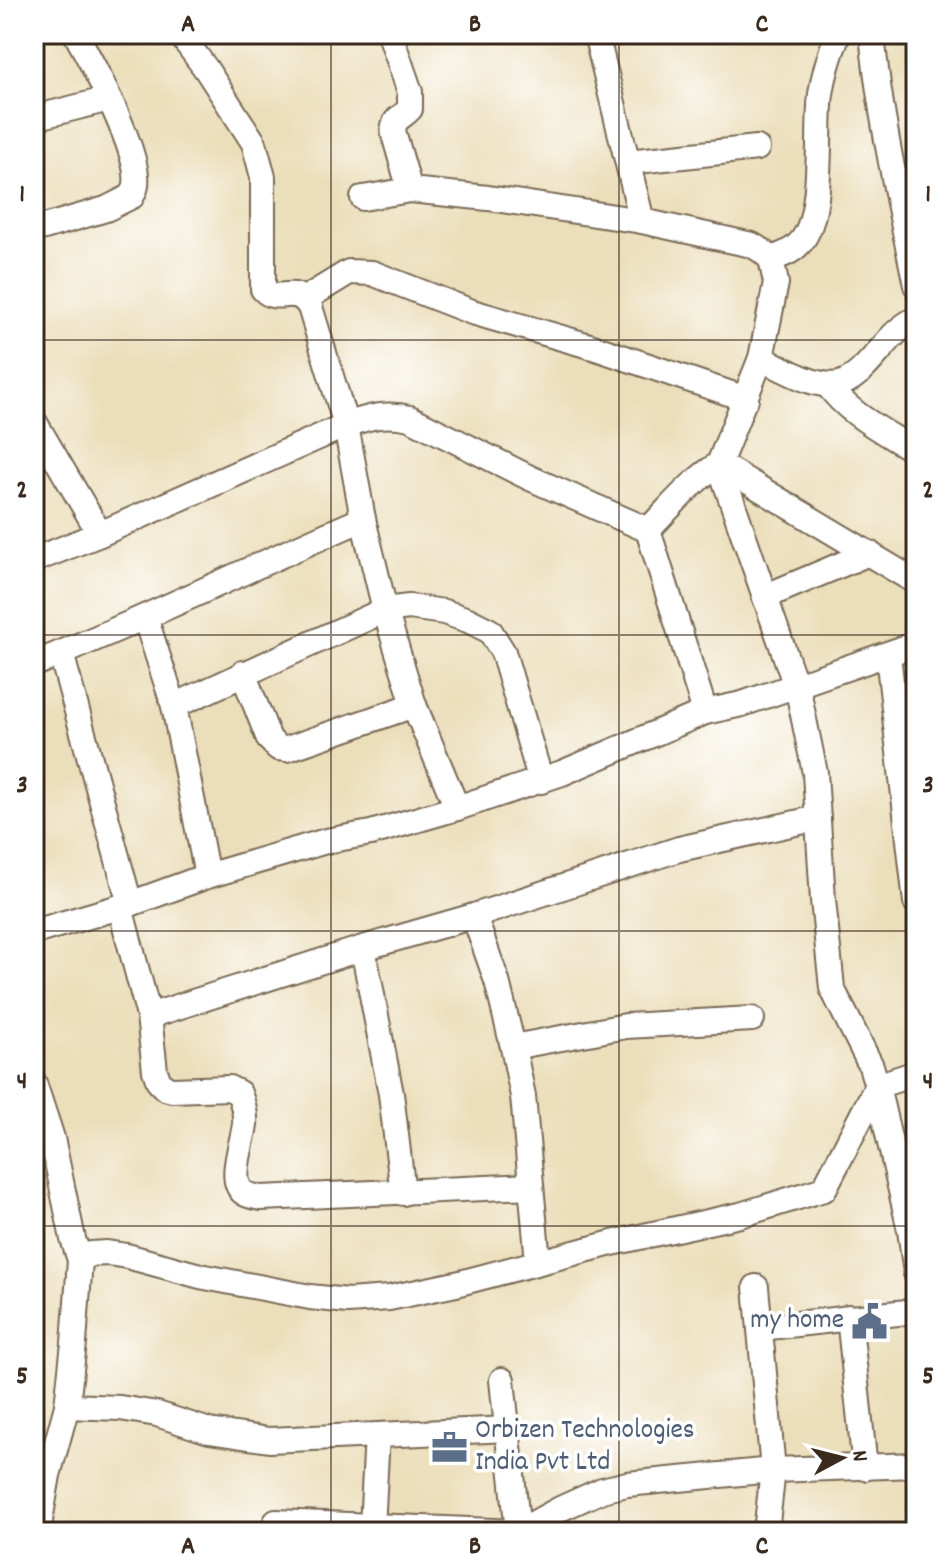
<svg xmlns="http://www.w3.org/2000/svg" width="950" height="1566" font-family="Dekko,sans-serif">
<rect width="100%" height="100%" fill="#fff"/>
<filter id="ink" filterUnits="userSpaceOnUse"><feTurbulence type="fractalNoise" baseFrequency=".0125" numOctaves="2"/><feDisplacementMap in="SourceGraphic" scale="16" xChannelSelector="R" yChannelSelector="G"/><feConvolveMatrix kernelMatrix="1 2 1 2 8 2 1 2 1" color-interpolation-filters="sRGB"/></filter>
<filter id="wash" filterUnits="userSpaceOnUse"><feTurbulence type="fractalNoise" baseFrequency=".006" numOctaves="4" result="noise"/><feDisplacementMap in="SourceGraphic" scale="32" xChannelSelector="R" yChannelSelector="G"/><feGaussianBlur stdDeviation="1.8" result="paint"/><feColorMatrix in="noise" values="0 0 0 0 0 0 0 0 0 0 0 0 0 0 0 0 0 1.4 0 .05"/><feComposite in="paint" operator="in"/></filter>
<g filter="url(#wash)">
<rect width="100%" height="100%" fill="#ebdeba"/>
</g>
<g filter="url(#ink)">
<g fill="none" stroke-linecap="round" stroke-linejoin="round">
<defs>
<g id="minor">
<path d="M180,34L206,69L254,143L263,177V289C278,306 294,282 310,307L346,425L363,519L385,610L414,705L457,808"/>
<path d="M390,34L410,92V109C401,119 395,116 393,131L410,190"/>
<path d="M596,34L642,221"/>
<path d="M872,34C880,119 899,202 916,285"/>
<path d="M34,118L109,99"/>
<path d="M628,162L757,148"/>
<path d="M363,198L410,190L488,198L642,221L752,245L762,251L771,259L776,283L761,358L719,464L799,695L815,773L823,900L832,988L871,1066L877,1086L910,1230L916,1273"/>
<path d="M34,230L106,209L132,196C133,192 136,189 136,185C141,153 92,63 76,34"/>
<path d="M771,259C780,256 790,253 798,245C826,220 816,129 821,94C824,72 830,54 838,34"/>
<path d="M305,299L349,272L372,273L472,312L593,347L746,399"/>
<path d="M761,358C782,368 822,393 845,382C860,375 871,360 882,348C892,336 902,325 916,319"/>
<path d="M828,385C849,415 886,432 916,452"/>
<path d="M34,421L100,534"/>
<path d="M648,530C670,508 692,480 719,464L916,582"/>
<path d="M34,560L100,534L346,425C369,417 386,412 410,418L530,478L648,530L705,712"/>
<path d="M764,597L869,553"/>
<path d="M145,617L174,706L207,876"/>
<path d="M61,653L130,904"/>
<path d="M888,655L916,902"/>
<path d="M34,664C145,620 253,566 363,519"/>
<path d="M243,673L269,739L278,748L287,749L414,705"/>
<path d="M174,706L385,610L409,607L444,612L468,620L490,631L503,652L541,781"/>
<path d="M120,907L149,1016L155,1071L159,1082L165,1088L172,1090L229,1088L239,1093C243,1103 246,1113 245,1124C243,1141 231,1173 239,1187C243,1196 253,1196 261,1198L531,1186"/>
<path d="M474,916L497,981L513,1047L523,1096L538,1262"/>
<path d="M34,932L130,904L207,876L326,841L371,833L457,808L562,773L705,712L742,704L916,644"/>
<path d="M363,948L391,1094L403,1193"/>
<path d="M149,1016L363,948L474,916L679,849L818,818"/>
<path d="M513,1047L626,1026L752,1019"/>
<path d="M34,1083L52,1138L73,1239L80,1260"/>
<path d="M756,1287L773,1470L766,1532"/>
<path d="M849,1317L865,1468"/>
<path d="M760,1328L916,1311"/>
<path d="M502,1380L518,1532"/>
<path d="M67,1406L120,1408L157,1414L209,1431L269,1440L509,1429"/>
<path d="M276,1522L518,1532L560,1509L602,1490L627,1484L773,1470L916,1465"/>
<path d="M372,1527L377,1435"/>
<path d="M38,1532L48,1475L67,1406L74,1343L80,1260L91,1254L107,1253L127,1256L200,1276L310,1297L348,1301L389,1298L456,1284L612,1243L740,1215L824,1189L877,1086L916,1073"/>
</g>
</defs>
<!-- minor casing -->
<use href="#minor" stroke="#796955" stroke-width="28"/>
<!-- minor -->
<use href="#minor" stroke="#fff" stroke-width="24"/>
</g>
</g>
<!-- grid -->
<path fill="none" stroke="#3b2a1e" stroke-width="2" stroke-opacity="0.55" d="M331,34V1532M619,34V1532M34,340H916M34,635H916M34,931H916M34,1226H916"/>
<!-- icons -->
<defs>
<symbol id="civic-bare" viewBox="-9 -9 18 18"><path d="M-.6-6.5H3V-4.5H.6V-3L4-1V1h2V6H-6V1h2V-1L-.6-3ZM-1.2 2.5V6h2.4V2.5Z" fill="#5c6f8a" stroke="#fff" stroke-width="2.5" paint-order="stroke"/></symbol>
<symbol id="office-bare" viewBox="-9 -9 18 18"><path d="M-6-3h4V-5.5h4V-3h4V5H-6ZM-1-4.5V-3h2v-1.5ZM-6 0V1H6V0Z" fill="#5c6f8a" stroke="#fff" stroke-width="2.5" paint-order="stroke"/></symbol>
</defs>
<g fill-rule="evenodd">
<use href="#civic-bare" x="844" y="1296" width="51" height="51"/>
<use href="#office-bare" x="424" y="1422" width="51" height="51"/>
</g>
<g text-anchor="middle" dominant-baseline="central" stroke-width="7" stroke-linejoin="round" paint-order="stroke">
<!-- service labels -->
<g font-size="28" fill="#4e5e75" stroke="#fff" text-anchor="end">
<text x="844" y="1322">my home</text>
<text x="475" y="1432" text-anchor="start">Orbizen Technologies<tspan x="475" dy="32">India Pvt Ltd</tspan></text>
</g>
</g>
<!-- margin -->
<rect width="950" height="1566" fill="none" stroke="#fff" stroke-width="88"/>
<!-- north arrow -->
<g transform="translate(842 1458) rotate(83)" stroke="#ffffff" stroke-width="6" paint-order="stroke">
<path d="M0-6L14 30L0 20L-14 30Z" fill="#3b2a1e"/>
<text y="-12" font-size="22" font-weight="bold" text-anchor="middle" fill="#3b2a1e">N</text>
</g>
<rect x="44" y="44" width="862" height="1478" fill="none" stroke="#3b2a1e" stroke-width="3"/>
<g font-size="26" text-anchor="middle" font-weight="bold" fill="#3b2a1e">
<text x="188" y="31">A</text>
<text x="475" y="31">B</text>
<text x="762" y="31">C</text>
<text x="22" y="201">1</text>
<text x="928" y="201">1</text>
<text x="22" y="497">2</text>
<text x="928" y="497">2</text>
<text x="22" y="792">3</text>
<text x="928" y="792">3</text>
<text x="22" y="1088">4</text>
<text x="928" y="1088">4</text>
<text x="22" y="1383">5</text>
<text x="928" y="1383">5</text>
<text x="188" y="1553">A</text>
<text x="475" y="1553">B</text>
<text x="762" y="1553">C</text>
</g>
</svg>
